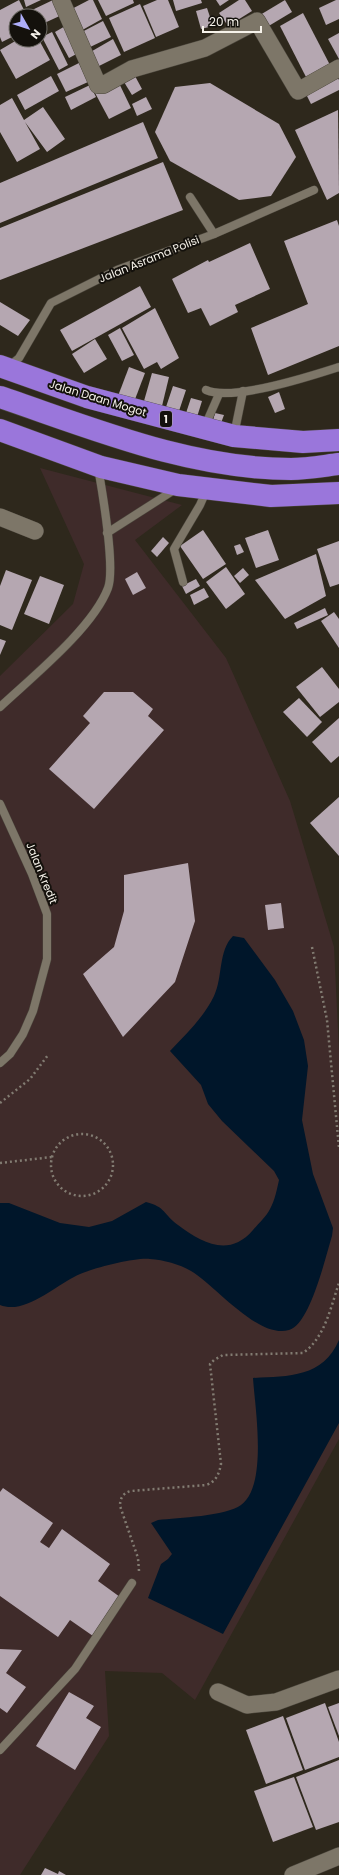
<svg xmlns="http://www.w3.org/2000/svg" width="339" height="1875" font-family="Poppins,sans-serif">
<rect width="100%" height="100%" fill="#2e281c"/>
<!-- commercial -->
<path fill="#3f2b2a" d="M40,468L182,505L135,540L226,658L290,801L334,947L339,1050V1439L195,1700L162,1673L105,1671L109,1736L20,1875H0V676L73,604L84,564Z"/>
<!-- water -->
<g fill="#00162a">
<path d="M233,936L244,938L275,980L293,1011L304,1040L308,1066L302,1120L313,1174L333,1228L332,1236C326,1255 310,1325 289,1330C258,1339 216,1286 191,1271C179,1264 164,1260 150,1259C135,1257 88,1269 74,1277C54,1287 24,1315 0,1305V1203H9L60,1223L89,1227L112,1221L146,1202C166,1207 163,1214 178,1225C202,1243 229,1258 253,1230C258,1224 266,1217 270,1209C275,1200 277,1189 279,1180L274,1171L222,1121L208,1104L201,1085L170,1051C186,1034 204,1017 214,996C223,977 218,951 233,936Z"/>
<path d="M339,1340V1423L223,1634L148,1598L161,1564L168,1559L172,1554L151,1523L158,1520C178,1518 226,1516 241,1505C268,1486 255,1408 253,1378C288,1376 323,1378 339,1340Z"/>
</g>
<!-- building -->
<g fill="#b5a7b1">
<path d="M19,0L27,16H16V35L2,42L0,37V10Z"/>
<path d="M24,0H41L26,7Z"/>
<path d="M53,0L64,14L40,25V16H32L30,11Z"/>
<path d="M89,0H93L102,19L77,33L66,12Z"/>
<path d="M98,0H133L134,3L106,16Z"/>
<path d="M157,0H168L179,27L156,37L143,6Z"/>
<path d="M173,0H201L202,3L176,11Z"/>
<path d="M216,0H229L220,6Z"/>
<path d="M239,0H245L252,11L228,26L219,13Z"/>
<path d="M285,0L292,12L267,27L260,15Z"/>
<path d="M336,0H339V19L326,25L319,8Z"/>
<path d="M140,4L155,38L124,52L109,18Z"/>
<path d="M207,8L213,26L201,29L196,11Z"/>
<path d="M303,13L330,65L306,77L280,26Z"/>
<path d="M103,21L111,37L86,49L78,34Z"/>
<path d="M67,25L82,51L69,58L55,32Z"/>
<path d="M52,32L68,65L59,70L42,37Z"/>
<path d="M339,33V59L328,39Z"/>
<path d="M113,39L121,55L95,68L87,54Z"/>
<path d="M17,40H39L50,60L16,79L0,50Z"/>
<path d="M79,63L88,82L66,92L57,74Z"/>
<path d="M51,76L59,91L25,110L17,95Z"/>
<path d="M135,76L142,89L132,95L124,82Z"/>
<path d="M337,76L339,80V90L311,104L305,92Z"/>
<path d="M117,79L131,108L109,119L94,91Z"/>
<path d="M210,83L279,124L296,157L271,196L239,200L170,161L155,132L175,87Z"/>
<path d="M90,85L96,97L71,110L65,97Z"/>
<path d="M146,97L152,109L137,116L132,104Z"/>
<path d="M12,98L24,120L43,107L65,139L47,152L25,122L40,149L17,162L0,132V105Z"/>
<path d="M338,110L339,193L327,200L295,130Z"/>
<path d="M143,122L158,158L0,223V183Z"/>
<path d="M163,162L183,210L0,280V228Z"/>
<path d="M337,220L339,226V346L268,375L251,328L308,304L284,241Z"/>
<path d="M250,243L270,289L235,305L238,312L210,326L201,308L188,313L172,279L208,260L209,262Z"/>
<path d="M140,286L151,307L72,351L60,330Z"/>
<path d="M0,302L30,320L18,336L0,325Z"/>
<path d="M155,308L179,358L161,369L157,362L144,369L122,328Z"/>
<path d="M120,328L134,355L122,361L108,335Z"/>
<path d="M95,339L107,359L84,373L72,354Z"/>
<path d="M129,367L145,373L134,402L118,396Z"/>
<path d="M152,373L169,377L162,406L144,401Z"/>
<path d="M173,386L186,390L179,411L166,407Z"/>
<path d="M279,392L285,409L275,413L268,397Z"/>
<path d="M191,398L202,401L197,417L186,413Z"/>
<path d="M215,413L224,415L221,423L213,420Z"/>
<path d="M203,530L226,564L203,579L180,546Z"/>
<path d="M268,530L279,560L256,568L245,538Z"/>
<path d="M163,537L169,543L157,557L151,551Z"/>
<path d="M339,541V584L330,587L317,549Z"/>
<path d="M240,544L244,552L237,555L234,546Z"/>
<path d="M316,554L326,596L285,619L255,580Z"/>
<path d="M226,567L245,594L226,609L206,582Z"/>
<path d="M243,568L249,575L240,583L234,576Z"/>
<path d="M6,570L32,580L12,630L0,625V586Z"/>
<path d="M137,572L146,588L133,595L125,579Z"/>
<path d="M40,576L64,585L49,624L24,614Z"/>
<path d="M196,579L200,586L186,594L182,586Z"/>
<path d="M204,588L209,597L194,605L190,595Z"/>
<path d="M325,608L328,615L297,629L294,623Z"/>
<path d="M334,612L339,619V648L321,621Z"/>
<path d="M0,639L6,641L0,655Z"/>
<path d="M322,667L339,689V702L320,717L296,687Z"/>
<path d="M104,692H133L153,709L148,716L164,730L94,809L49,769L90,723L83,716Z"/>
<path d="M299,698L322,722L307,737L283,712Z"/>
<path d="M339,718V756L331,763L312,742Z"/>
<path d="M339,797V856L310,823Z"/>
<path d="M188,863L195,921L175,982L123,1037L83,974L114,947L124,911V875Z"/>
<path d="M281,903L284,928L268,930L265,905Z"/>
<path d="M3,1488L53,1523L40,1542L49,1548L62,1529L110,1564L98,1581L120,1597L93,1636L70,1620L58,1637L0,1596V1492Z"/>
<path d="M0,1649L22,1650L6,1673L26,1687L7,1713L0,1708Z"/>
<path d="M69,1692L94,1706L86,1718L101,1727L75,1770L36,1746Z"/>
<path d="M325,1703L339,1742V1757L305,1770L286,1718Z"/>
<path d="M339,1703V1736L328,1707Z"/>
<path d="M283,1716L303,1770L266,1784L246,1730Z"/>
<path d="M339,1760V1822L316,1830L296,1777Z"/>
<path d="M294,1777L313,1827L273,1842L254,1791Z"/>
<path d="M45,1868L58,1874L59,1871L66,1875H41Z"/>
</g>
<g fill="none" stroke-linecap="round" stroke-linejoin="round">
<defs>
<g id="lane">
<path d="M214,234L314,190"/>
<path d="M8,367L19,358L51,303L117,270L214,234L190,197"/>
<path d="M206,390C232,402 311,376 339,367"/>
<path d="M205,426L219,394"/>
<path d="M234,435L243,391"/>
<path d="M107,533L171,492L176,487"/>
<path d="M183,582L174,549L200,505L207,489"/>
<path d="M0,707C32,677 93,628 108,588C115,569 103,496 99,473L101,467"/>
<path d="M0,804L32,874L47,914V959L33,1011L23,1034L10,1054L0,1063"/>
<path d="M0,1750L75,1669L132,1583"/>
</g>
<g id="street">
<path d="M61,0L98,85H103L132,69L205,48L257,21L298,91L339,68"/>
<path d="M0,517L35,531"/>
<path d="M218,1692L247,1705L276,1702L339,1679"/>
<path d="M293,1875L339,1856"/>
</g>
<g id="highway">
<path d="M0,366L87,397L234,436L303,442L339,440"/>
<path d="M0,397C94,429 190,469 291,469C307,469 323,466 339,464"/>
<path d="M0,430L101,467L178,485L271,496L339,493"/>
</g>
</defs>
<!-- lane casing -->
<use href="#lane" stroke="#4c473d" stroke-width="9"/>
<!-- street casing -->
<use href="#street" stroke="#4c473d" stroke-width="18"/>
<!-- highway casing -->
<use href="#highway" stroke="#4c473d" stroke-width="23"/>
<!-- path -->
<g stroke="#827c72" stroke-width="2.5" stroke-dasharray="2 3" stroke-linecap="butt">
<path d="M312,947L327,1020L339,1148"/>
<path d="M0,1103L30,1079L48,1055"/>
<circle cx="82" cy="1165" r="31"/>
<path d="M0,1163L52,1157"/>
<path d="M139,1571L138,1558L120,1506C120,1498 123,1493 131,1491L206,1485C216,1482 219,1474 221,1464L210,1364L214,1360L223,1355L303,1353C325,1338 331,1306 339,1283"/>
</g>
<!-- lane -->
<use href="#lane" stroke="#7d7668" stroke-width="8"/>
<!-- street -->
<use href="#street" stroke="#7d7668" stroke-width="17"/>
<!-- highway -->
<use href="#highway" stroke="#9a76db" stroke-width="22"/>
</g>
<g text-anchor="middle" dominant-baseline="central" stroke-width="4" stroke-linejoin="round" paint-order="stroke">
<!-- shield labels -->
<rect fill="#14110c" stroke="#b2aea7" stroke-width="1" x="160" y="411" width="12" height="16" rx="3"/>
<g font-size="10" font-weight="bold" fill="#f6f2ea">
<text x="166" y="419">1</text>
</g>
<!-- street labels -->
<g font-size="11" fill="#f6f2ea" stroke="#14110c">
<text transform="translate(149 259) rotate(-22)">Jalan Asrama Polisi</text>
<text transform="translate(98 398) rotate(17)">Jalan Daan Mogot</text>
<text transform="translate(42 873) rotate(68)">Jalan Kredit</text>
</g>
</g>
<!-- north arrow -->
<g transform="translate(28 28) rotate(129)"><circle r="19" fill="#14110c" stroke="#6e6b65"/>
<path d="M0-3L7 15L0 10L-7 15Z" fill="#aeaefa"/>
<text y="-6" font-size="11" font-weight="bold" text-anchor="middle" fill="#f6f2ea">N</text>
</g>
<!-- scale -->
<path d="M203 26v6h58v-6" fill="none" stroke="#f6f2ea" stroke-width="2"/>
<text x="209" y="26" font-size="12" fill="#f6f2ea" stroke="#14110c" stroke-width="3" paint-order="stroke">20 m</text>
</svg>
